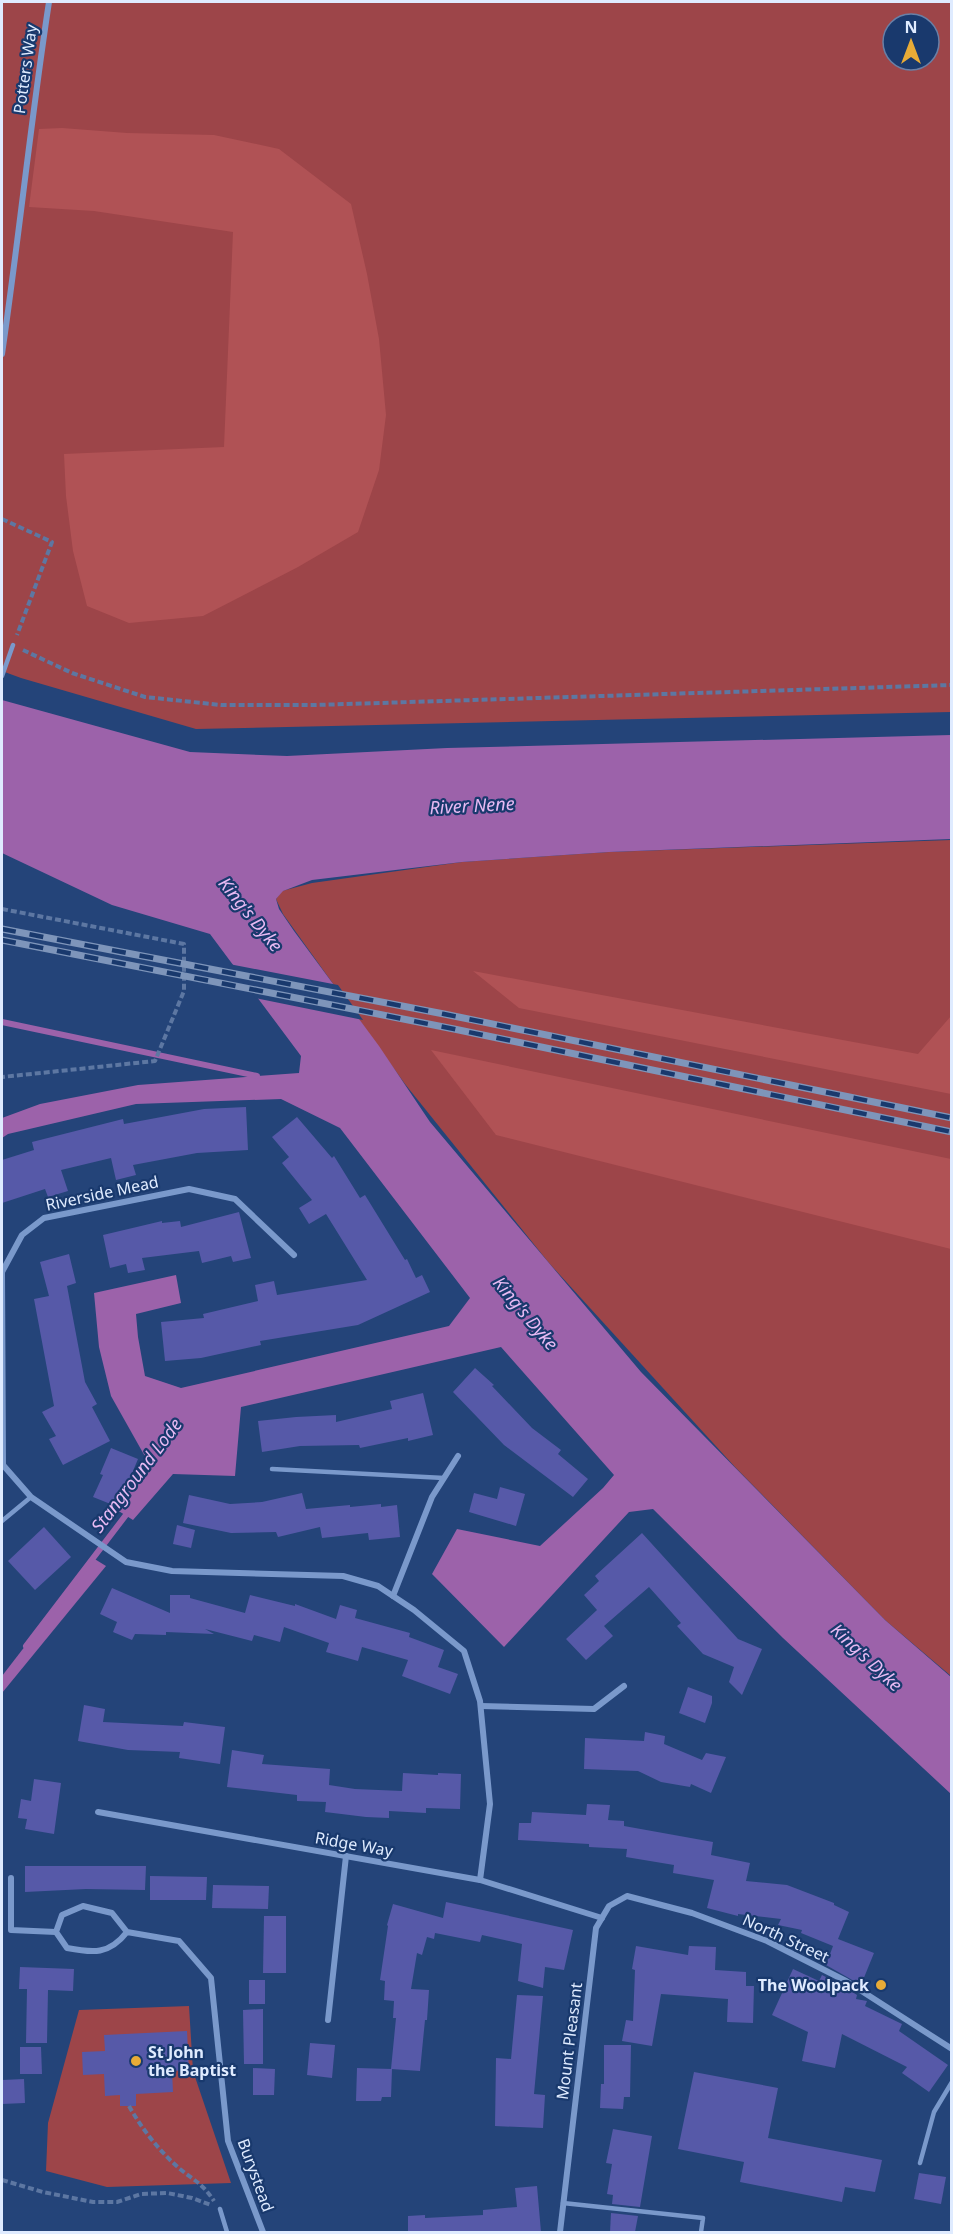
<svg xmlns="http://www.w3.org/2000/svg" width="953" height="2234" font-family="'Noto Sans',sans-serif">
<rect width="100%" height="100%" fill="#244479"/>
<!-- green -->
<g fill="#9d4549" fill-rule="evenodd">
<path d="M2,2H951V712L196,729L21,678L2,671ZM893,24H929V60H893Z"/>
<path d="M951,840V1676L885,1620L735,1467L549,1263L405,1084L283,914L276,899L282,891L312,883L462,862L609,852Z"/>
<path d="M189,2006L193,2071L231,2183L107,2187L46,2171L48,2123L79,2010Z"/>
</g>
<!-- forest -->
<g fill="#b05255">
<path d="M62,128L127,133L214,135L279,149L351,204L367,274L379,339L386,415L379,470L358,532L298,567L203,616L129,623L87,606L73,551L66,496L64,454L224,447L233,232L94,211L29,207L39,129Z"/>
<path d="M473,971L918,1054L951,1016V1094L519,1008Z"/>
<path d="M431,1050L951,1159V1249L496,1135Z"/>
</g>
<!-- water -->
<g fill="#9c62aa">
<path d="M2,700L190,752L287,756L447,748L951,735V839L609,852L462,862L312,880L283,891L276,899L279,909L294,931L379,1046L430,1122L641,1372L885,1620L951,1677V1794L783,1638L653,1509L629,1512L504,1647L432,1574L457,1529L540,1546L603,1488L614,1475L501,1347L241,1407L235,1476L173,1474L133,1520L117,1510L147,1460L111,1396L99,1347L94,1293L176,1275L181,1303L136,1314L138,1337L145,1376L181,1388L449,1326L470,1298L340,1128L281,1099L136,1104L8,1134L2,1138V1118L40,1104L138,1085L299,1073L301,1056L210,934L112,905L2,853Z"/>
<path d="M93,1558L106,1566L2,1693V1676Z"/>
</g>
<!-- pier -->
<path fill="#244479" d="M229,964L338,985L363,1020L255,998Z"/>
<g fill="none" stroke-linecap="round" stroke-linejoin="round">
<!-- stream -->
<g stroke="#9c62aa" stroke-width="6">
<path d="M2,1022L257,1076"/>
<path d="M26,1646L129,1511"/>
</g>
</g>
<!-- building -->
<g fill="#5659a8">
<path d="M246,1107L248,1150L197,1153L133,1165L136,1175L116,1180L111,1158L61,1170L68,1191L48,1197L45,1189L2,1203V1160L34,1150L32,1142L123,1119L124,1124L204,1109Z"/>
<path d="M297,1117L332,1158L334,1156L360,1198L365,1195L405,1260L407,1259L416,1278L422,1275L430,1292L358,1325L260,1341L261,1345L201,1358L165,1361L161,1322L204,1318L203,1314L258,1301L255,1285L274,1281L277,1295L367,1280L326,1214L309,1224L299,1208L312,1200L282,1163L289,1157L272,1137Z"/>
<path d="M239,1212L251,1258L233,1262L231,1256L202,1263L199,1251L142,1258L145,1270L128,1273L126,1264L110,1268L103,1235L162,1221V1223L180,1221L181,1227Z"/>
<path d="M69,1254L76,1283L67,1286L85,1382L97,1404L92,1407L110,1441L63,1465L49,1439L56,1436L42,1412L54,1406L34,1299L49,1296L40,1262Z"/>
<path d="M475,1368L494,1385L492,1386L532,1428L561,1450L558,1454L588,1479L573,1497L504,1445L453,1392Z"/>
<path d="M423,1393L433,1435L408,1441V1438L360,1448L359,1445L300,1446L262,1452L258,1421L296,1417L336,1415V1422L392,1409L390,1401Z"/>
<path d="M111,1448L138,1459L118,1507L93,1497L103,1475L100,1474Z"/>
<path d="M500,1487L525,1494L516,1526L469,1512L474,1493L497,1499Z"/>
<path d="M302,1493L306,1509L350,1505V1507L381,1504V1507L397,1505L400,1537L369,1540L368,1533L322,1538L320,1527L278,1537L276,1532L231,1533L183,1523L189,1495L230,1504L262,1502Z"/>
<path d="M177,1525L195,1530L191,1548L173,1544Z"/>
<path d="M44,1527L71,1557L35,1590L8,1561Z"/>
<path d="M642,1533L738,1639L762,1649L742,1695L729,1682L734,1667L703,1654L677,1626L681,1623L649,1587L604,1626L613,1636L586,1660L566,1639L597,1610L584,1595L599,1581L595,1576Z"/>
<path d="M112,1588L170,1613V1595H190V1598L245,1613L250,1595L295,1606V1604L336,1619L340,1605L357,1610L355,1618L410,1633L409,1637L444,1650L438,1667L458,1674L450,1694L402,1676L408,1660L362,1647L358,1661L326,1652L329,1643L284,1627L280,1642L254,1635L252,1641L205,1629L214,1634L166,1632V1635L135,1634L132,1640L113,1632L117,1622L100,1614Z"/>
<path d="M688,1687L712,1696V1703L705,1723L679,1713Z"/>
<path d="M84,1705L105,1709L103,1722L183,1726L184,1722L225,1727L220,1764L179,1758L180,1752L128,1750L78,1741Z"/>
<path d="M645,1732L665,1736L664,1744L702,1760L706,1753L726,1757L711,1793L691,1784L690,1787L661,1782L638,1771L584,1769L585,1738L644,1741Z"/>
<path d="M232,1750L264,1755L262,1764L330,1769L329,1785L355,1789L402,1791L403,1773L438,1775V1773L461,1774L460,1809L426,1808V1813L389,1811V1818L366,1817L325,1812L326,1802L297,1801V1795L227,1787Z"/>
<path d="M34,1779L61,1783L54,1834L25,1829L27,1819L18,1818L21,1799L31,1801Z"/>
<path d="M587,1804L610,1805L608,1820L624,1821V1826L713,1842L711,1855L750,1863L746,1881L787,1885L834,1903V1905L849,1912L838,1939L874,1953L861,1985L826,1965L833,1946L801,1933L802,1930L778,1925L781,1919L738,1914V1916L707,1908L714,1880L673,1873L674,1865L626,1857L627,1849L589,1847V1844L518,1840L519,1823H531L532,1812L586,1815Z"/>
<path d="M25,1866H146L145,1890L86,1889L25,1892Z"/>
<path d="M150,1876L207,1877L206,1900H150Z"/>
<path d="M213,1885L269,1886L268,1909L212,1908Z"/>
<path d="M446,1902L573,1930L564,1970L545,1967L543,1988L518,1981L522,1944L482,1935L480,1942L435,1933L434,1939L427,1937L422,1955L417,1953L411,1989L429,1990L427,2020H425L420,2071L391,2069L396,2018H393L394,2001L384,2000L385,1981L380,1980L388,1926L387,1925L393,1904L443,1918Z"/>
<path d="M264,1916H286V1973H263Z"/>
<path d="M636,1946L688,1955L689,1946L716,1947L715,1970L746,1972V1986H754L753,2023L727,2022L728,1999L661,1994L652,2046L622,2041L626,2020L633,2021L635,1970L632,1969Z"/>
<path d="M20,1967L74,1969L73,1991L48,1990L47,2043H26L27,1989H19Z"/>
<path d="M793,1969L819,1981L822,1975L843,1986L857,1995L856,1999L867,2001L865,2006L902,2024L899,2031L948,2065L929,2092L902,2073L907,2067L842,2034L835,2068L802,2061L808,2032L772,2015Z"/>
<rect x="249" y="1980" width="16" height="24"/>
<path d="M517,1995L543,1996L534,2094L545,2095L543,2128L495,2126L496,2058L511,2059Z"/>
<path d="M263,2009V2064H244L243,2010Z"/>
<path d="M187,2031L189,2070L172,2071L173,2092L136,2094V2106H120V2095L105,2096L104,2074L83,2075L82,2052L105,2051L104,2035Z"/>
<path d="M310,2043L335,2045L332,2078L307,2075Z"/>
<path d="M604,2045H631L630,2097H624L623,2109L600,2108L601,2084H604Z"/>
<path d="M20,2047H41L42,2074H20Z"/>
<path d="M253,2068L275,2069L274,2095H253Z"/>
<path d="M357,2068L392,2069L391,2097H382L381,2101H356Z"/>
<path d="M694,2072L778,2088L768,2138L882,2160L875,2192L845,2187L842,2202L740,2182L744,2162L678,2149Z"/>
<path d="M24,2079L25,2103L2,2104V2080Z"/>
<path d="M613,2129L652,2136L640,2207L612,2204L613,2195L607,2194L612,2164L606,2163Z"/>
<path d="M919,2173L946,2177L941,2204L914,2199Z"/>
<path d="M537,2186L541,2232H408V2216L425,2215V2218L483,2215V2210L517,2207L515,2188Z"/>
<path d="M611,2213L638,2216L635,2232H610Z"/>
</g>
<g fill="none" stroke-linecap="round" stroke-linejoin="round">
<!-- path -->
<g stroke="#5d77a2" stroke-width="4" stroke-dasharray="6 3" stroke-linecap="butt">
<path d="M2,519L52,542L17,635"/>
<path d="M23,650L72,673L145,697L221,705H315L952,685"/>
<path d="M2,909L184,944V991L155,1061L2,1077"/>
<path d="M129,2106C142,2129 160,2152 180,2169C196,2182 202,2183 214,2201"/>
<path d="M2,2180L43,2192L93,2202H117L141,2194L167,2193L192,2198L211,2205"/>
</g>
<!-- service -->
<g stroke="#7a99cb" stroke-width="4.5">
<path d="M2,676L13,645"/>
<path d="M272,1469L444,1478"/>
<path d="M2,1521L31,1497"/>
<path d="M920,2163L934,2112L952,2082"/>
<path d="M563,2203L703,2218L701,2232"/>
<path d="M220,2209L227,2232"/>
</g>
<!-- minor -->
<g stroke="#7a99cb" stroke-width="6">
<path d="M2,354C19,237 31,119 49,2"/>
<path d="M294,1255L235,1199L189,1189L44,1218L22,1235L2,1272L3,1465L31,1497L126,1562L172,1571L343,1576L378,1586L414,1610L464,1651L480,1701L490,1804L480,1880"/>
<path d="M393,1596L432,1497L458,1456"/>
<path d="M481,1706L594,1709L624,1686"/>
<path d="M98,1812L480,1880L602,1918"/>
<path d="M11,1878V1930L56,1932"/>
<path d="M127,1932C109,1955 93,1953 67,1948L56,1932L62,1915L83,1906L112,1913L127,1932L179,1941L211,1978L228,2141L263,2232"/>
<path d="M328,2020L346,1856"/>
<path d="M560,2232L596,1928L609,1906L627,1896L692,1913L767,1941L846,1981L952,2049"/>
</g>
<defs>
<g id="rail">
<path d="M2,929L444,1014L952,1118"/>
<path d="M2,940L454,1029L952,1132"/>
</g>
</defs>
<!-- rail casing -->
<use href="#rail" stroke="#7e95ba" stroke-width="7"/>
<!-- rail -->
<use href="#rail" stroke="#19396d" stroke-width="4.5" stroke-dasharray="14" stroke-linecap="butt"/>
</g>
<!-- markers -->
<g fill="#e8ab37" stroke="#19396d" stroke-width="2">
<circle cx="881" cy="1985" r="6"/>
<circle cx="136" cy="2061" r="6"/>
</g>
<g text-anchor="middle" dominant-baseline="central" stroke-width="4.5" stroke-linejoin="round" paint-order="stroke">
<!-- street labels -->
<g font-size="16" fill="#dfebff" stroke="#19396d">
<text transform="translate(25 69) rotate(-82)">Potters Way</text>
<text transform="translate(102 1193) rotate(-12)">Riverside Mead</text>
<text transform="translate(354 1844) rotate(10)">Ridge Way</text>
<text transform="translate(786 1938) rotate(25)">North Street</text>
<text transform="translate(569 2041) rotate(-83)">Mount Pleasant</text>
<text transform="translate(256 2175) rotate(70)">Burystead</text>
</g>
<!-- poi labels -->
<g font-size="16" font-weight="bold" fill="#dfebff" stroke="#19396d" text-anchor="end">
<text x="869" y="1985">The Woolpack</text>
<text x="148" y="2052" text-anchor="start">St John<tspan x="148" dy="18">the Baptist</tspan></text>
</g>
<!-- water labels -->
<g font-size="18" font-style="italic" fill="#e8baf3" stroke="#19396d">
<text transform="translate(472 805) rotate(-3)">River Nene</text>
<text transform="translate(251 914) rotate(51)">King's Dyke</text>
<text transform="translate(526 1313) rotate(50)">King's Dyke</text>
<text transform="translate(136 1475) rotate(-53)">Stanground Lode</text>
<text transform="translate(867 1657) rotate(43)">King's Dyke</text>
</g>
</g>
<!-- border -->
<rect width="953" height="2234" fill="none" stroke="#dfebff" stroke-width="6"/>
<!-- north arrow -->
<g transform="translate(911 42)"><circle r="28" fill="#19396d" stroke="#6880a7" stroke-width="1.5"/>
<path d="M0-4.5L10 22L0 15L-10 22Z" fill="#e8ab37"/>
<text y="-9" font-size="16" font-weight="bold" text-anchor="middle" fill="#dfebff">N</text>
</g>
</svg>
